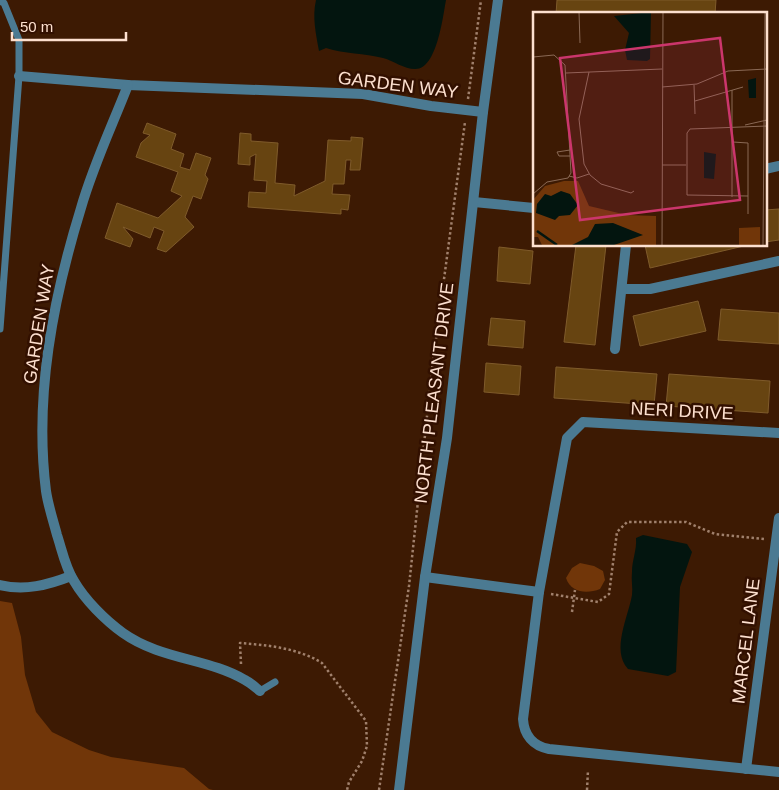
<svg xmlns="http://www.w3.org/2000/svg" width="779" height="790" font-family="Helvetica,sans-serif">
<rect width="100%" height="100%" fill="#3d1a03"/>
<!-- green -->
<g fill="#713609">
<path d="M580,563L594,566L603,571L605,580L600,589C587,594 571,593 566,578L572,568Z"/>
<path d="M0,601L12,603L21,637L25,675L36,712L52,732L89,750L111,757L184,768L209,789L213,790H0Z"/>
</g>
<!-- water -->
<g fill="#03150f">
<path d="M316,0H446C443,16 437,70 415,69C404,69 394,61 383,58C364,53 345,54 326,48L319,51C316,34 312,17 316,0Z"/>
<path d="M643,535L687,544L692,552L680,587L676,672L668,676L628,669C611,650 628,618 632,595C633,588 631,580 632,572C632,560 637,550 636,538Z"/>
</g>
<!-- building -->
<g fill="#674411" stroke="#7f5b2b">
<path d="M557,0H716L715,14H556Z"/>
<path d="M147,123L176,134L171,149L184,154L180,167L190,170L196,153L211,158L205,175L208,179L201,199L193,196L185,217L194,227L166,252L157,249L164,231L154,227L150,238L123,227L133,239L130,247L105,238L117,203L158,218L182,196L171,191L178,172L136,157L141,143L150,135L143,133Z"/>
<path d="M240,133L251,134V141L278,143L275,183L295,185L294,196L325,181L328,140L351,141V137L363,138L360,170H350L351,160H346L344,184H333L332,194L350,195L348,210L341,209V214L248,207L249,192L266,193L267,181L254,180L256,154L250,157V165L238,164Z"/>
<path d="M779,209V240L765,242V210Z"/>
<path d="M576,245H606L595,345L564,342Z"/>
<path d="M645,245H748L650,268Z"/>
<path d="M499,247L533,251L530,284L497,281Z"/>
<path d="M698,301L706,331L640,346L633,316Z"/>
<path d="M721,309L779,313V344L718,340Z"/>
<path d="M491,318L525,321L523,348L488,345Z"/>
<path d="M486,363L521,366L519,395L484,392Z"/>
<path d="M556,367L657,374L654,405L554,398Z"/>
<path d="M669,374L770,381L768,413L666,406Z"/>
</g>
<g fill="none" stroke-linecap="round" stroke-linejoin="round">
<!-- path -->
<g stroke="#a0806c" stroke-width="2.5" stroke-dasharray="2.5 2.5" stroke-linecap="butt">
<path d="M468,99L481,0"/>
<path d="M551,594L598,602L609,594L617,532L627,522H686L715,534L764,539"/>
<path d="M572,612L575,590"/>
<path d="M241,664L240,643C267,645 298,648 322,663L366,721L367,746L362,761L349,782L347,790"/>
<path d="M379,790L409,586L432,369L465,122"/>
<path d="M587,790L588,770"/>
</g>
<!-- service -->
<g stroke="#4b7a92" stroke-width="7">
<path d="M0,1L4,3L19,40V76L0,329"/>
<path d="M260,691L275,682"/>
</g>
<!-- minor -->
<g stroke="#4b7a92" stroke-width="10">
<path d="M19,76L128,85L363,94L431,106L483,112"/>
<path d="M128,85C112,126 93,166 81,208C53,299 34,396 46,491C48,505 53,520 57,535C62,550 65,567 74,581C85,600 105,620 123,633C161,660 208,658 245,680C251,683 256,688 260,691"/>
<path d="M765,169L779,166"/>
<path d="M474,202L534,208"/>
<path d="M622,289H650L779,261"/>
<path d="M615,349L626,245"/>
<path d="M779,433L583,422L567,438L539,592L523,719C524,735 533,746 549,749L779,772"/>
<path d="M425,577L539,592"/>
<path d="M0,585C25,591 48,585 71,576"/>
<path d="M746,769L779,518"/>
<path d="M399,790L425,577L447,438L483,112L498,0"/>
</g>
</g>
<g text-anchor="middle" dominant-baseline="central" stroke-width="5" stroke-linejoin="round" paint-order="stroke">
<!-- street labels -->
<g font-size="18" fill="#fde0cf" stroke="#321000">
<text transform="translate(398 85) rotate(7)">GARDEN WAY</text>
<text transform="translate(39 324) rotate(-81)">GARDEN WAY</text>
<text transform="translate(434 393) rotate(-83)">NORTH PLEASANT DRIVE</text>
<text transform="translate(682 411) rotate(3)">NERI DRIVE</text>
<text transform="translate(746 641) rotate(-83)">MARCEL LANE</text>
</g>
</g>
<!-- overview -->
<g transform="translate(533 12)">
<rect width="234" height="234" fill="#3d1a03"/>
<path d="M31,169H45L56,194L94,203L123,204V233H9L5,225H0V188L12,174ZM227,215V233H206V216Z" fill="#713609"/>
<path d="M118,0L117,47L114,49L94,48L92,38L96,21L81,4ZM223,66V86H216L215,68ZM171,140L183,142L181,167L171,166ZM28,179L37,182L45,193L37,203L26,204L22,208L3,201L4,192L12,182L18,184ZM80,211L110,223L81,233H39L55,225L62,212Z" fill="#03150f"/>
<path fill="none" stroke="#03150f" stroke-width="2.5" d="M4,219L24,233"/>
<path fill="none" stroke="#8a6955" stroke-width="1" d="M46,0L47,31M0,45L21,43L32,53L38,161L35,166L14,170L0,182M56,60L46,107L51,152L57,163L68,172L98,181L101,179M33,61L129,57M161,73L162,102M129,75L164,72L195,59L234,57M199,78V185M162,89L210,75M212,113L234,108M200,130L215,131V202M37,138L24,140L26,144H37M129,153H153M36,164L44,166L56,162M215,184L154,183V121L157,117L234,114M129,233L130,0M230,233L232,0"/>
<path fill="#cb366c" fill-opacity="0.15" stroke="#cb366c" stroke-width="2.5" d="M187,26L207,188L47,208L27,46Z"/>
<rect width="234" height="234" fill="none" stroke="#fde0cf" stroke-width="2.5"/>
</g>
<!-- scale -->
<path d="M12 32v8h114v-8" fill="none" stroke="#fde0cf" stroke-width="2.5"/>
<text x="20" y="32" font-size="15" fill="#fde0cf" stroke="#321000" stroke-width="4" paint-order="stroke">50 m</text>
</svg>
